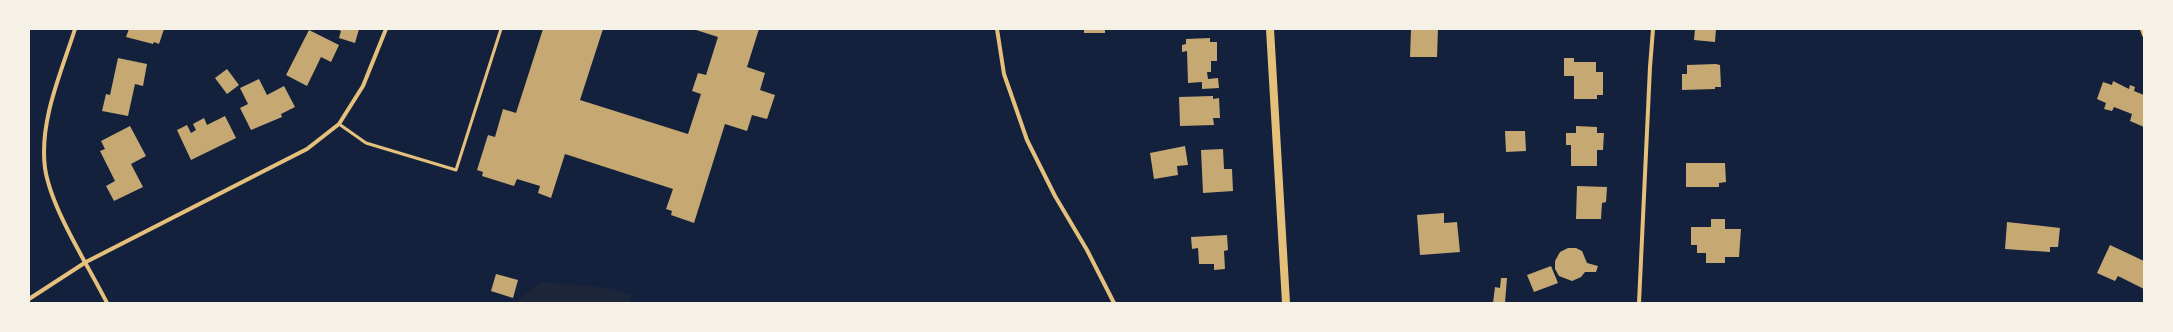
<svg xmlns="http://www.w3.org/2000/svg" width="2173" height="332" font-family="Jost,sans-serif">
<rect width="100%" height="100%" fill="#14213d"/>
<!-- green -->
<path fill="#1d2539" d="M541,282L609,288L631,295L629,303H515Z"/>
<!-- building -->
<g fill="#c6a872">
<path d="M129,29H164L159,44L154,42L153,44L126,37Z"/>
<path d="M336,29H359L355,43L339,38L341,31Z"/>
<path d="M543,29H603L580,100L688,134L701,94L692,91L698,73L706,75L718,37L693,29H759L747,67L765,73L760,90L775,95L767,119L752,115L747,131L725,124L694,223L671,215L672,211L666,209L673,189L565,154L551,198L538,193L540,186L517,179L514,186L482,176L483,172L477,170L488,135L495,137L503,109L516,113Z"/>
<rect x="1084" y="29" width="21" height="4"/>
<path d="M1411,29H1438L1437,57H1410Z"/>
<path d="M1695,29H1716L1715,42L1694,40Z"/>
<path d="M309,30L339,45L331,62L321,57L307,86L286,75Z"/>
<path d="M1210,38V42H1217V61H1211V72H1207L1208,79L1218,78L1219,88L1202,89V82L1188,83L1187,51L1182,52V45L1186,44V39Z"/>
<path d="M118,58L147,64L143,86L135,84L128,116L102,111L106,94L110,95Z"/>
<path d="M1564,58H1574V62H1596V72H1603V95H1597V99H1574V76H1564Z"/>
<path d="M1716,64L1720,65L1721,87H1715V89L1682,90V74H1687V65Z"/>
<path d="M227,69L239,85L227,94L215,78Z"/>
<path d="M259,79L267,95L284,86L295,107L281,114L282,117L251,130L240,108L248,104L240,88Z"/>
<path d="M2113,81L2129,89L2130,85L2135,87L2134,91L2144,95V127L2130,121L2132,114L2114,107L2112,111L2104,109L2106,103L2097,99L2103,82L2112,85Z"/>
<path d="M1213,96V99L1219,98L1220,118H1213L1214,125L1180,126L1179,97Z"/>
<path d="M225,116L236,138L191,160L177,130L187,125L191,133L196,130L193,124L204,118L207,125Z"/>
<path d="M130,126L146,156L131,164L143,187L114,201L106,186L115,181L100,151L105,149L101,141Z"/>
<path d="M1576,126L1597,127V133H1604L1603,150H1597V166H1571V145H1566V133H1576Z"/>
<path d="M1505,131H1525L1526,151L1506,152Z"/>
<path d="M1185,146L1188,165L1177,166L1178,175L1154,179L1150,153Z"/>
<path d="M1223,149L1224,169H1232L1233,191L1203,193L1201,150Z"/>
<path d="M1686,163H1725L1726,182L1719,183V187H1686Z"/>
<path d="M1577,186L1607,187L1606,202L1602,203L1601,219H1576Z"/>
<path d="M1444,213V223L1457,222L1460,252L1420,255L1417,215Z"/>
<path d="M1711,219H1725V229H1741L1739,257H1725V263H1706V253H1697V245H1691V227H1711Z"/>
<path d="M2007,222L2060,228L2058,247H2050V252L2005,249Z"/>
<path d="M1227,235L1228,250L1224,251L1225,269L1214,270V264H1199L1198,248L1192,249L1191,237Z"/>
<path d="M2110,245L2144,261V289L2118,276L2115,281L2097,273Z"/>
<path d="M1568,248H1576L1582,251L1587,263L1598,266L1596,272H1585L1581,277L1572,281L1559,276L1555,269V261L1560,252Z"/>
<path d="M1551,266L1558,283L1534,292L1527,275Z"/>
<path d="M496,274L518,280L513,298L491,291Z"/>
<path d="M1501,278H1507L1505,303H1493L1495,287L1500,288Z"/>
</g>
<g fill="none" stroke-linecap="round" stroke-linejoin="round">
<!-- service -->
<path stroke="#e5c07b" stroke-width="3" d="M339,124L366,143L456,170L501,29"/>
<!-- minor -->
<g stroke="#e5c07b" stroke-width="4">
<path d="M75,29C61,73 39,121 45,168C51,209 88,265 107,303"/>
<path d="M997,29L1004,74L1027,140L1055,196L1087,250L1114,303"/>
<path d="M2142,29L2144,35"/>
<path d="M29,299L86,262L307,149L339,124L363,86L386,29"/>
<path d="M1639,303L1650,67L1653,29"/>
</g>
<!-- secondary -->
<path stroke="#e5c07b" stroke-width="8" d="M1270,29L1286,303"/>
</g>
<!-- border -->
<rect width="2173" height="332" fill="none" stroke="#f6f1e7" stroke-width="60"/>
</svg>
